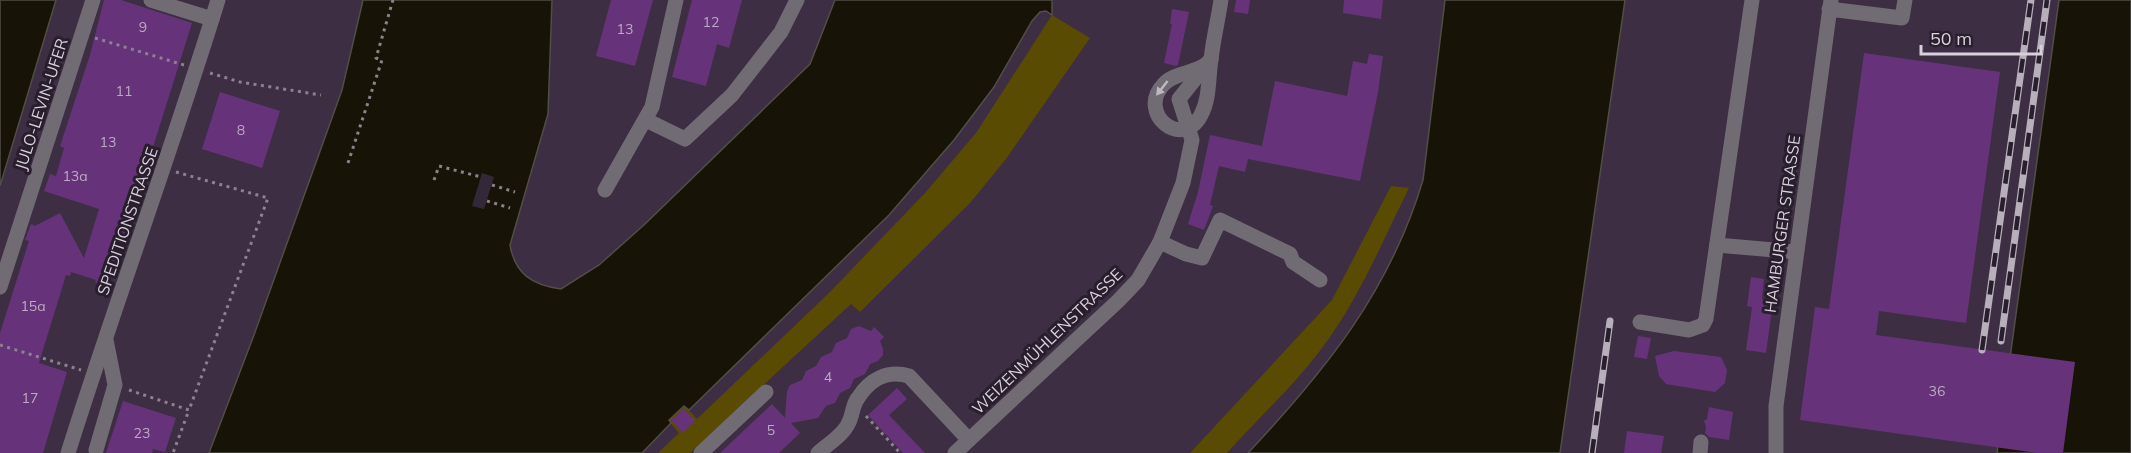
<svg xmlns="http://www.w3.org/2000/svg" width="2131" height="453" font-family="Mulish,sans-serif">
<rect width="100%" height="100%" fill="#332837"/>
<!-- built -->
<g fill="#3d2e43">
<path d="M0,0H408L247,453H0Z"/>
<path d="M503,0H2131V453H450Z"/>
</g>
<!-- green -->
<g fill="#5a4b03">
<path d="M1052,15L1090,38L1006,159L970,203L860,312L851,304L690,453H658L679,433L668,420L684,405L697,419L830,292L925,193L976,133Z"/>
<path d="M1391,186L1409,188C1382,242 1359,299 1322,348C1294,386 1258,418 1227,453H1190L1332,300Z"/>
</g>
<!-- water -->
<g fill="#171407" stroke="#514d47" stroke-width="1.5">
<path d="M0,0H56L0,186Z"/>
<path d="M363,0H552L548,114L510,245C515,274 532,285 561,289L599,265L645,224L810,64L835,0H1052V15L1046,11L1040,12L1032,21L994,87L954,140L889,215L689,410L684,406L669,420L671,423L642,453H209L254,335L342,90Z"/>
<path d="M1445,0H1625L1560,453H1248C1325,371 1390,291 1423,180Z"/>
<path d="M2059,0H2131V453H1997Z"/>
</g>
<!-- pier -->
<path fill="#332837" d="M482,173L494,177L484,209L472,206Z"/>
<!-- building -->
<g fill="#66337a">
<path d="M104,0H121L192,23L109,287L95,282L96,280L71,272L70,276L66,275L39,363L67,372L43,453H0V333L29,241L25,240L31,224L35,226L60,213L84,258L99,209L44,191L50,174L56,176L64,148L60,146L90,55Z"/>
<path d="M611,0H653L635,66L596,56Z"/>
<path d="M692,0H742L729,48L717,44L706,86L672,77Z"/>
<path d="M1236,0H1250L1248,14L1234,12Z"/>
<path d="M1344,0H1383L1381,19L1343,13Z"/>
<path d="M1172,9L1189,12L1178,65L1176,66L1164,63L1172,24H1170Z"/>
<path d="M1864,53L2000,72L1966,323L1879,311L1876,335L2075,362L2063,453H2037L1800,420L1815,307L1829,309Z"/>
<path d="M1369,54L1383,56L1378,92L1360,181L1248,159L1245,172L1219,166L1210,205L1213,206L1204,230L1188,224L1198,192L1210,135L1262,146L1275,81L1347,96L1353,61L1367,64Z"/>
<path d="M220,92L280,111L262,168L202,149Z"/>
<path d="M1751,277L1764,279L1762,299L1773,301L1766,353L1746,350L1752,307L1747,306Z"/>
<path d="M859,326L871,331L874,327L884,337L880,341L883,349V355L878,361L870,364L865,374L854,379L850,388L840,393L835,403L826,406L818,418L791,423L800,433L779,453H720L772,404L785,418L787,391L790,385L802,380L806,371L816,366L821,357L832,352L836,343L847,338L851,329Z"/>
<path d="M1638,336L1651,338L1647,359L1634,357Z"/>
<path d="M1674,351L1721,357L1727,370L1725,383L1715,392L1666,384L1659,376L1655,356Z"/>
<path d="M897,388L907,399L889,415L925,453H903L868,415Z"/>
<path d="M123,401L176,418L165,452L153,449L152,453H106Z"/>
<path d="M1709,407L1733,412L1729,440L1709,437L1705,433L1706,427L1704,421L1707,419Z"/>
<path d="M684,409L695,421L683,433L671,420Z"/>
<path d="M1627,431L1664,436L1661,453H1624Z"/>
</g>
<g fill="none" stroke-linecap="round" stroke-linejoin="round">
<!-- path -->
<g stroke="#8b828e" stroke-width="3" stroke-dasharray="3 4.5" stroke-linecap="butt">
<path d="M95,38L184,65"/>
<path d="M210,73L240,82L321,95"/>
<path d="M348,163L382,60L376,58L393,0"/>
<path d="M176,172L268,198L189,410"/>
<path d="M434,180L439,166L481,177"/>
<path d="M492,185L515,192"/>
<path d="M487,201L510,208"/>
<path d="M0,345L81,370"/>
<path d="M129,390L189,410L173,453"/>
<path d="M866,416L900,453"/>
</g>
<!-- minor -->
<g stroke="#716b73" stroke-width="15">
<path d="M151,0L212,19"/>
<path d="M1829,9L1902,18L1905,0"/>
<path d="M1205,65C1192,74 1173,73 1163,85C1137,113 1182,151 1201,115C1210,98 1208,78 1211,60C1213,40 1218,20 1221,0"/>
<path d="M646,120L685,139L732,95L781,32L797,0"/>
<path d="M605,190L652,107L676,0"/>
<path d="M1160,242L1186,254L1202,258L1220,220L1290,254L1293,262L1320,280"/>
<path d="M1717,245L1796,252"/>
<path d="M0,287L93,0"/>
<path d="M1640,322L1689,330L1703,325L1706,319L1752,0"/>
<path d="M96,450L115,385L106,340"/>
<path d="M68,453C116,301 171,152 218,0"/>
<path d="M701,453L766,392"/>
<path d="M818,453C827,445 843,435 848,424C853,416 852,405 858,398C870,379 888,370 909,376L969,440"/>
<path d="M955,453L1118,301L1138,280L1160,242L1183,183L1192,140L1179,99L1211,59"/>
<path d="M1700,453L1701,442"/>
<path d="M1776,453V406L1831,0"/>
</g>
<defs>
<g id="rail">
<path d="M2001,341L2047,0"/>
<path d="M1982,350L2031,0"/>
<path d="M1592,453L1610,321"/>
</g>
</defs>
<!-- rail casing -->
<use href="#rail" stroke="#b7afba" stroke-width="7"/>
<!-- rail -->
<use href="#rail" stroke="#291e2d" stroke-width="4.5" stroke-dasharray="14" stroke-linecap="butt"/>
</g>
<!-- one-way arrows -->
<defs><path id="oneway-solid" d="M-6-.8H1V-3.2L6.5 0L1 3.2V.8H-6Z" transform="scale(1.5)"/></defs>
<use fill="#beb8c1" href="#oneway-solid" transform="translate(1162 88) rotate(128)"/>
<g text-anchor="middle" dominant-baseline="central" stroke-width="6" stroke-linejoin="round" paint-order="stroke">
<!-- number labels -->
<g font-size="14" fill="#bcaac3">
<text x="711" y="22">12</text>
<text x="143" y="27">9</text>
<text x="625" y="29">13</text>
<text x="124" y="91">11</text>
<text x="241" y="130">8</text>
<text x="108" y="142">13</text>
<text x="75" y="176">13a</text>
<text x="33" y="306">15a</text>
<text x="828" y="377">4</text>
<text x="1937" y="391">36</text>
<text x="30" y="398">17</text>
<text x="771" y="430">5</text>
<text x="142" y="433">23</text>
</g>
<!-- street labels -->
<g font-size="16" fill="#d8d1db" stroke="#291e2d">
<text transform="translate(41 104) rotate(-72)">JULO-LEVIN-UFER</text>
<text transform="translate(127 221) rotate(-71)">SPEDITIONSTRASSE</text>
<text transform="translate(1782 224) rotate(-82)">HAMBURGER STRASSE</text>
<text transform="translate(1047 341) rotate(-44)">WEIZENMÜHLENSTRASSE</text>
</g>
</g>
<!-- scale -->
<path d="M1921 45v9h120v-9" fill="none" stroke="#d8d1db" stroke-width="3"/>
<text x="1930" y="45" font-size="18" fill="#d8d1db" stroke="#291e2d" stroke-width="4.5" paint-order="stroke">50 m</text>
</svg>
